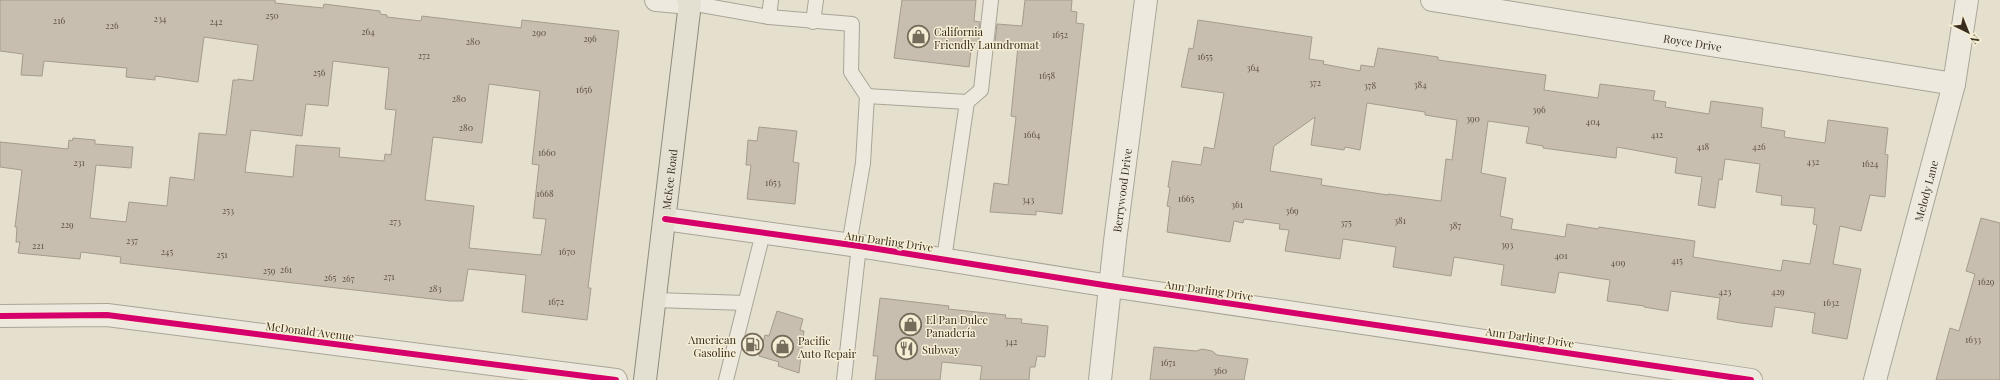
<svg xmlns="http://www.w3.org/2000/svg" width="2000" height="380" font-family="'Playfair Display',serif">
<rect width="100%" height="100%" fill="#e5e0ce"/>
<!-- building -->
<g fill="#c8beaf" stroke="#a59b8d" fill-rule="evenodd">
<path d="M0,0H275V3L323,8L324,4L380,11V14L387,15V17L421,21L422,16L521,28L522,20L619,31L588,288H591L587,320L522,312L526,275L468,269L463,301H450L120,263L121,257L81,252L80,259L18,253L20,242H16L17,227H15L22,170L0,167V142L68,149L69,140L72,141L73,138L95,140V144L133,147L131,168L96,165L90,218L126,222L129,202L167,206L170,177L194,180L199,133L226,135L233,80H238V79L253,81L258,45L204,37L198,82L155,76V80L126,77L127,68L44,61L42,76L21,75L23,54L0,51ZM333,61L389,68L385,109L396,110L391,155L385,154L384,161L339,157L340,148L296,145L293,177L245,172L251,130L302,136L306,104L328,106ZM489,84L540,91L532,164L539,165L533,218L546,219L541,255L469,248L474,206L425,200L433,137L482,143Z"/>
<path d="M902,0H976L974,21L980,22L978,42L972,41L969,67L894,58Z"/>
<path d="M1025,0H1072L1071,11L1077,12L1076,23L1084,24L1062,214L1036,211V215L990,212L994,183L1008,185L1016,117L1011,116L1018,46L995,43L997,24L1022,26Z"/>
<path d="M1198,20L1312,37L1309,59L1324,61L1323,64L1360,71L1361,65L1374,67L1378,48L1438,57V60L1546,75L1544,90L1598,98L1600,84L1655,91L1653,100L1666,102L1665,107L1709,114L1711,101L1763,108L1761,127L1785,131L1784,137L1825,143L1828,120L1888,128L1885,154L1888,155L1885,197L1870,195L1861,231L1840,226L1833,264L1861,269L1847,339L1812,333L1815,313L1775,307L1772,327L1741,323L1717,319L1720,298L1671,291L1668,311L1644,307V306L1607,301L1610,280L1559,272L1555,293L1501,285L1504,265L1454,257L1451,276L1393,267L1396,247L1343,239L1340,259L1285,251L1289,230L1279,229L1280,224L1244,219L1243,223L1234,221L1230,242L1167,232L1170,207L1167,206L1170,188L1168,187L1172,161L1201,165L1204,147L1214,149L1224,93L1181,87L1189,48L1193,49ZM1367,103L1425,112V115L1457,120L1452,160L1446,159L1441,201L1388,194V195L1321,185L1322,179L1270,171L1274,146L1315,117L1311,145L1344,150L1345,147L1360,150ZM1488,121L1529,127L1526,143L1543,146V148L1616,158L1617,147L1677,158L1675,173L1702,177L1698,205L1715,208L1719,179L1722,180L1725,159L1760,164L1756,192L1782,196L1781,205L1815,208L1813,224L1817,225L1810,264L1783,260L1781,271L1693,257L1695,241L1599,227L1598,229L1567,224L1565,237L1511,229L1513,219L1500,216L1506,178L1481,173Z"/>
<path d="M759,127L797,131L793,162L799,163L795,204L747,199L751,165H746L748,140L757,141Z"/>
<path d="M1981,218L2000,223V380H1936L1950,328L1959,331L1975,274L1966,271Z"/>
<path d="M880,298L949,306L948,309L1006,315L1005,318L1022,319L1021,323L1048,326L1045,357L1037,356L1035,367H1030L1029,380H980L982,366L942,362L940,380H875L878,356H873Z"/>
<path d="M777,311L803,319L800,330L804,331L799,373L778,366L779,362L759,356L765,335L769,336Z"/>
<path d="M1154,347L1196,351L1202,349L1212,351L1217,355L1248,359L1244,380H1150Z"/>
</g>
<g fill="none" stroke-linecap="round" stroke-linejoin="round">
<defs>
<g id="lane">
<path d="M690,3L769,17L852,24L851,72L867,96L863,163L849,245"/>
<path d="M769,17L771,0"/>
<path d="M813,22L816,0"/>
<path d="M867,96L967,102"/>
<path d="M944,259L967,102L981,90L991,0"/>
<path d="M655,300L745,303"/>
<path d="M726,380L763,233"/>
<path d="M844,380L859,246"/>
</g>
<g id="street">
<path d="M656,0L690,3"/>
<path id="s1" d="M1432,0L1954,84"/>
<path d="M665,219L859,246L1110,286L1751,380"/>
<path d="M0,316L107,315L616,380"/>
<path id="s2" d="M1100,380L1115,241L1146,0"/>
<path id="s3" d="M1875,380L1954,84L1967,0"/>
</g>
<g id="primary">
<path id="s4" d="M645,380L690,3L688,0"/>
</g>
</defs>
<!-- lane casing -->
<use href="#lane" stroke="#aaa497" stroke-width="16"/>
<!-- street casing -->
<use href="#street" stroke="#aaa497" stroke-width="24"/>
<!-- primary casing -->
<use href="#primary" stroke="#8f8a7e" stroke-width="24"/>
<!-- lane -->
<use href="#lane" stroke="#ede9df" stroke-width="14"/>
<!-- street -->
<use href="#street" stroke="#ede9df" stroke-width="22"/>
<!-- primary -->
<use href="#primary" stroke="#e4e0d1" stroke-width="22"/>
<defs>
<g id="cycleway">
<path d="M665,219L859,246L1110,286L1751,380"/>
<path d="M0,316L107,315L616,380"/>
</g>
</defs>
<!-- cycleway casing -->
<use href="#cycleway" stroke="#f5eed4" stroke-width="8"/>
<!-- cycleway -->
<use href="#cycleway" stroke="#d6006c" stroke-width="6"/>
</g>
<!-- icons -->
<defs>
<symbol id="shop-ring" viewBox="-11 -11 22 22"><circle r="9.5" fill="#f5eed4" stroke="#756c5c" stroke-width="1.5"/><path d="M-5-2.5h2.3a2.7 3.5 0 0 1 5.4 0H5L5.5 6h-11ZM-1.5-2.5h3a1.5 2.3 0 0 0-3 0Z" fill="#756c5c"/></symbol>
<symbol id="fuel-ring" viewBox="-11 -11 22 22"><circle r="9.5" fill="#f5eed4" stroke="#756c5c" stroke-width="1.5"/><path d="M-5.5-6h7V0h2V4h1.3V-2.5L3-4.5l.8-.8L6-3V5H2.5V1h-1V6h-7ZM-4.2-4.7v3.2H.2V-4.7Z" fill="#756c5c"/></symbol>
<symbol id="restaurant-ring" viewBox="-11 -11 22 22"><circle r="9.5" fill="#f5eed4" stroke="#756c5c" stroke-width="1.5"/><path d="M-5-6h1v4h1v-4h1v4h1v-4h1v5L-1.5 .5V6h-2V.5L-5-1ZM5-6V6H3V1.5H1.5Q1.5-4 5-6Z" fill="#756c5c"/></symbol>
</defs>
<g fill-rule="evenodd">
<use href="#shop-ring" x="906" y="24" width="25" height="25"/>
<use href="#shop-ring" x="898" y="312" width="25" height="25"/>
<use href="#fuel-ring" x="740" y="332" width="25" height="25"/>
<use href="#shop-ring" x="770" y="334" width="25" height="25"/>
<use href="#restaurant-ring" x="894" y="336" width="25" height="25"/>
</g>
<g text-anchor="middle" dominant-baseline="central" stroke-width="3" stroke-linejoin="round" paint-order="stroke">
<!-- number labels -->
<g font-size="9" fill="#5d5143">
<text x="272" y="15">250</text>
<text x="160" y="18">234</text>
<text x="59" y="20">216</text>
<text x="216" y="21">242</text>
<text x="112" y="25">226</text>
<text x="368" y="31">264</text>
<text x="539" y="32">290</text>
<text x="1060" y="34">1652</text>
<text x="590" y="38">296</text>
<text x="473" y="41">280</text>
<text x="424" y="55">272</text>
<text x="1205" y="56">1655</text>
<text x="1253" y="67">364</text>
<text x="319" y="72">256</text>
<text x="1047" y="75">1658</text>
<text x="1315" y="82">372</text>
<text x="1420" y="84">384</text>
<text x="1370" y="85">378</text>
<text x="584" y="89">1656</text>
<text x="459" y="98">280</text>
<text x="1539" y="109">396</text>
<text x="1473" y="118">390</text>
<text x="1593" y="121">404</text>
<text x="466" y="127">280</text>
<text x="1032" y="134">1664</text>
<text x="1657" y="134">412</text>
<text x="1703" y="146">418</text>
<text x="1759" y="146">426</text>
<text x="547" y="152">1660</text>
<text x="1813" y="161">432</text>
<text x="79" y="162">231</text>
<text x="1870" y="163">1624</text>
<text x="773" y="182">1653</text>
<text x="545" y="193">1668</text>
<text x="1186" y="198">1665</text>
<text x="1028" y="199">343</text>
<text x="1237" y="204">361</text>
<text x="228" y="210">253</text>
<text x="1292" y="210">369</text>
<text x="1400" y="220">381</text>
<text x="395" y="221">273</text>
<text x="1346" y="222">375</text>
<text x="67" y="224">229</text>
<text x="1455" y="225">387</text>
<text x="132" y="240">237</text>
<text x="1507" y="244">393</text>
<text x="38" y="245">221</text>
<text x="167" y="251">245</text>
<text x="567" y="251">1670</text>
<text x="222" y="254">251</text>
<text x="1561" y="255">401</text>
<text x="1677" y="260">415</text>
<text x="1618" y="262">409</text>
<text x="286" y="269">261</text>
<text x="269" y="270">259</text>
<text x="389" y="276">271</text>
<text x="330" y="277">265</text>
<text x="348" y="278">267</text>
<text x="1986" y="281">1629</text>
<text x="435" y="288">283</text>
<text x="1725" y="291">423</text>
<text x="1778" y="291">429</text>
<text x="556" y="301">1672</text>
<text x="1831" y="302">1632</text>
<text x="1973" y="339">1633</text>
<text x="1011" y="341">342</text>
<text x="1168" y="362">1671</text>
<text x="1220" y="370">360</text>
</g>
<!-- poi labels -->
<g font-size="11" fill="#392d1f" stroke="#f5eed4" text-anchor="start">
<text x="934" y="31">California<tspan x="934" dy="13">Friendly Laundromat</tspan></text>
<text x="926" y="319">El Pan Dulce<tspan x="926" dy="13">Panadería</tspan></text>
<text x="736" y="339" text-anchor="end">American<tspan x="736" dy="13">Gasoline</tspan></text>
<text x="798" y="340">Pacific<tspan x="798" dy="13">Auto Repair</tspan></text>
<text x="922" y="349">Subway</text>
</g>
<!-- street labels -->
<g font-size="11" fill="#392d1f" stroke="#f5eed4">
<text stroke="none"><textPath href="#s1" startOffset="264">Royce Drive</textPath></text>
<text stroke="none"><textPath href="#s4" startOffset="202">McKee Road</textPath></text>
<text stroke="none"><textPath href="#s2" startOffset="191">Berrywood Drive</textPath></text>
<text stroke="none"><textPath href="#s3" startOffset="196">Melody Lane</textPath></text>
<text transform="translate(889 241) rotate(8)">Ann Darling Drive</text>
<text transform="translate(1209 290) rotate(8)">Ann Darling Drive</text>
<text transform="translate(310 331) rotate(7)">McDonald Avenue</text>
<text transform="translate(1530 337) rotate(8)">Ann Darling Drive</text>
</g>
</g>
<!-- north arrow -->
<g transform="translate(1968 32) rotate(137)" stroke="#f5eed4" stroke-width="3" paint-order="stroke">
<path d="M0-3L7 15L0 10L-7 15Z" fill="#392d1f"/>
<text y="-6" font-size="11" font-weight="bold" text-anchor="middle" fill="#392d1f">N</text>
</g>
</svg>
